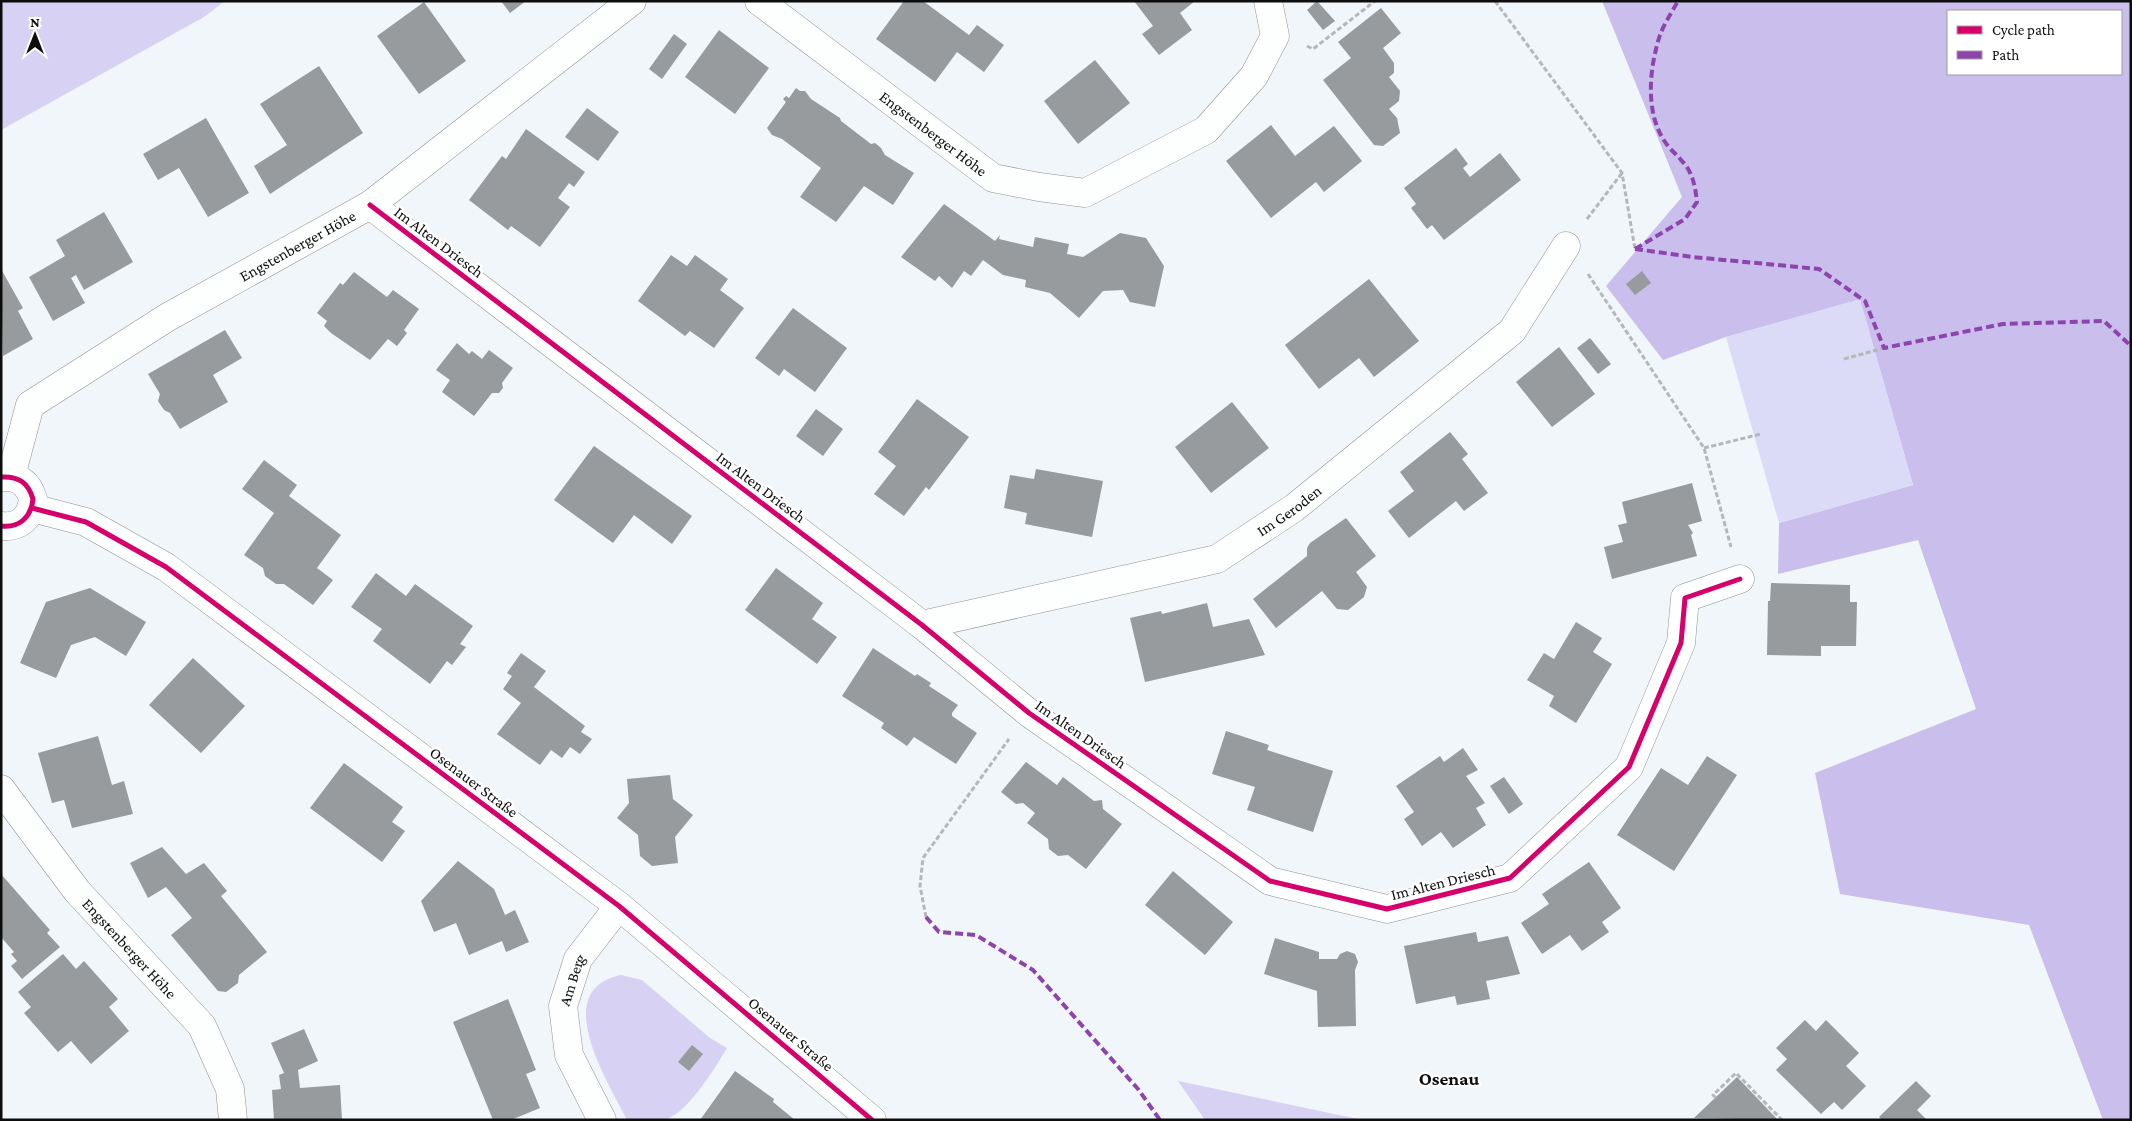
<svg xmlns="http://www.w3.org/2000/svg" width="2132" height="1121" font-family="'Crimson Pro',serif">
<rect width="100%" height="100%" fill="#f1f6fb"/>
<!-- green -->
<g fill="#d7d1f4">
<path d="M1,1H225L204,17L1,130Z"/>
<path d="M621,975L642,980L710,1038L727,1048C715,1068 689,1111 667,1119C656,1121 639,1120 627,1120C609,1083 548,990 621,975Z"/>
<path d="M1178,1081L1363,1120H1205Z"/>
</g>
<!-- forest -->
<path fill="#cabeec" fill-rule="evenodd" d="M1602,1H2131V1120H2103L2029,925L1840,894L1815,773L1976,709L1918,540L1778,574L1779,523L1913,485L1860,300L1726,337L1663,360L1606,286L1682,197ZM1948,11H2121V74H1948Z"/>
<!-- pitch -->
<path fill="#dcdbf7" d="M1860,299L1913,485L1779,523L1726,337Z"/>
<!-- building -->
<g fill="#979b9e">
<path d="M501,1H526L510,13Z"/>
<path d="M904,1H923L969,35L977,25L1004,45L984,72L957,52L935,82L876,39Z"/>
<path d="M1134,1H1195L1180,13L1192,30L1159,55L1142,34L1153,26Z"/>
<path d="M1317,1L1335,21L1323,30L1307,10Z"/>
<path d="M424,2L466,61L419,94L377,36Z"/>
<path d="M1381,8L1401,33L1383,48L1394,63V73L1389,77L1400,91L1399,101L1389,109L1397,118L1400,133L1383,146L1374,145L1323,80L1351,58L1338,42Z"/>
<path d="M719,30L769,68L735,114L685,77Z"/>
<path d="M674,34L687,44L662,79L649,69Z"/>
<path d="M1095,60L1130,103L1078,144L1044,101Z"/>
<path d="M319,66L363,133L270,194L254,166L287,145L260,104Z"/>
<path d="M796,88L800,91H805L811,99L840,118L841,121L871,144L875,143L881,148L885,155L914,173L893,205L864,186L836,222L800,197L821,168L782,139L772,135L767,128L786,102L783,99L786,96L789,98Z"/>
<path d="M587,108L619,132L598,161L565,137Z"/>
<path d="M206,118L249,193L208,217L179,168L158,180L143,154Z"/>
<path d="M1271,125L1295,156L1334,126L1362,161L1324,192L1316,182L1271,218L1226,161Z"/>
<path d="M526,129L585,172L574,187L569,183L558,198L570,207L540,247L511,226L508,230L469,200L502,156L506,159Z"/>
<path d="M1456,148L1468,164L1463,168L1470,177L1500,153L1521,180L1444,240L1432,225L1427,229L1411,208L1416,204L1404,188Z"/>
<path d="M944,204L995,241L1000,235L999,239L1033,247L1035,237L1069,244L1067,254L1083,257L1120,233L1146,238L1164,266L1155,307L1130,302L1123,290L1103,291L1079,318L1050,293L1025,287L1026,280L1003,275L983,260L971,276L964,271L952,288L939,276L935,281L901,257Z"/>
<path d="M104,212L133,262L84,290L76,275L71,278L85,303L53,321L29,277L65,256L56,240Z"/>
<path d="M671,255L687,266L695,255L728,279L720,290L744,308L714,348L690,331L685,336L638,301Z"/>
<path d="M1,269L23,308L18,311L33,339L3,356Z"/>
<path d="M1642,271L1651,283L1635,295L1626,284Z"/>
<path d="M354,272L387,297L393,290L419,309L404,330L407,333L397,346L388,339L370,360L331,333L324,326L327,321L317,313L340,283L343,285Z"/>
<path d="M1369,279L1419,341L1374,377L1359,358L1319,389L1285,345Z"/>
<path d="M793,308L847,348L815,392L784,369L779,376L755,358Z"/>
<path d="M225,330L242,358L213,375L228,402L180,429L170,413L164,410L158,401L160,394L148,374Z"/>
<path d="M1590,338L1611,364L1598,374L1577,348Z"/>
<path d="M457,343L469,354L472,351L482,359L489,350L513,368L502,383L503,388L499,393H492L474,416L442,392L450,380L436,370Z"/>
<path d="M1559,347L1595,394L1552,427L1516,382Z"/>
<path d="M917,399L969,437L929,490L926,487L904,516L874,494L896,466L878,452Z"/>
<path d="M1232,402L1269,448L1211,493L1175,447Z"/>
<path d="M816,409L843,429L823,456L796,436Z"/>
<path d="M1450,432L1468,454L1462,459L1488,493L1464,511L1456,501L1409,538L1388,511L1414,491L1400,472Z"/>
<path d="M594,446L692,516L672,544L634,515L613,543L554,500Z"/>
<path d="M264,460L297,485L289,496L341,535L317,568L333,580L313,605L284,584H276L265,576L263,568L244,555L274,513L242,489Z"/>
<path d="M1036,469L1103,481L1092,537L1025,524L1027,513L1004,508L1010,475L1034,479Z"/>
<path d="M1692,483L1702,521L1688,525L1693,533L1691,535L1697,556L1612,579L1604,547L1623,542L1618,525L1627,523L1622,502Z"/>
<path d="M1346,518L1376,556L1356,572L1367,587L1364,597L1348,610L1337,609L1322,591L1276,628L1253,599L1307,556V548L1310,543Z"/>
<path d="M776,568L823,603L812,619L837,637L817,664L745,610Z"/>
<path d="M376,573L406,596L415,584L473,626L460,644L466,647L452,665L447,661L430,684L373,641L382,629L351,607Z"/>
<path d="M1771,583L1850,585V602H1857L1856,646H1821V656L1767,655L1768,601H1770Z"/>
<path d="M90,588L146,622L126,656L95,637L71,645L56,678L20,663L46,602Z"/>
<path d="M1207,603L1213,627L1249,619L1265,655L1145,682L1130,618L1161,611L1162,614Z"/>
<path d="M1576,622L1602,638L1593,652L1612,664L1576,723L1549,706L1554,696L1527,680L1544,653L1554,659Z"/>
<path d="M873,648L915,676L917,674L931,683L929,686L958,705L952,713V716L977,733L956,764L914,737L907,746L881,728L884,723L842,696Z"/>
<path d="M521,653L546,671L534,687L585,726L581,732L592,739L580,754L570,747L562,758L551,750L540,765L497,734L521,703L503,689L512,676L507,673Z"/>
<path d="M193,658L245,706L201,753L149,705Z"/>
<path d="M1226,731L1269,745L1267,750L1333,771L1313,832L1247,810L1255,787L1212,774Z"/>
<path d="M98,736L112,785L124,781L133,814L72,828L64,800L52,803L38,753Z"/>
<path d="M1463,748L1478,770L1466,776L1485,803L1476,808L1486,825L1453,848L1441,832L1422,846L1404,819L1414,812L1396,786L1440,756L1444,762Z"/>
<path d="M1707,756L1737,775L1674,871L1617,835L1661,768L1688,785Z"/>
<path d="M1026,762L1057,785L1063,777L1094,801L1102,800L1103,809L1122,824L1086,869L1068,855L1058,856L1049,849L1048,839L1027,823L1035,813L1023,803L1016,804L1001,792Z"/>
<path d="M344,763L403,807L392,822L405,831L382,862L310,808Z"/>
<path d="M670,775L673,799L693,815L675,837L678,863L652,866L640,856L638,835L617,818L629,803L627,779Z"/>
<path d="M1504,777L1523,804L1509,814L1490,786Z"/>
<path d="M162,847L186,874L204,863L227,891L221,896L267,952L239,975L238,983L226,992L218,991L171,935L192,918L166,887L148,898L130,863Z"/>
<path d="M458,861L494,889L505,915L515,910L529,942L506,952L502,941L469,955L456,923L434,932L421,901Z"/>
<path d="M1589,862L1621,908L1602,922L1609,932L1582,951L1570,935L1542,954L1521,923L1549,904L1542,894Z"/>
<path d="M1173,871L1233,922L1205,955L1145,905Z"/>
<path d="M1,874L50,930L47,933L60,947L22,979L11,966L17,961L11,954L14,952L1,937Z"/>
<path d="M1476,932L1478,942L1508,936L1520,974L1486,981L1490,999L1457,1005L1455,996L1416,1004L1404,946Z"/>
<path d="M1275,938L1319,952V959H1337L1340,954L1347,951L1355,954L1358,962L1355,970L1356,1026L1318,1027L1317,991L1264,974Z"/>
<path d="M63,954L76,969L84,961L118,999L109,1007L129,1031L91,1064L71,1041L58,1052L24,1013L31,1007L18,992Z"/>
<path d="M508,999L536,1070L526,1074L540,1108L511,1120H493L453,1022Z"/>
<path d="M1805,1020L1816,1031L1826,1020L1859,1053L1846,1066L1866,1086L1842,1110L1834,1102L1821,1114L1776,1070L1787,1059L1776,1048Z"/>
<path d="M304,1029L318,1061L298,1070L300,1088L340,1085L342,1120H274L272,1090L281,1089L279,1075L284,1073L271,1043Z"/>
<path d="M692,1045L703,1054L689,1071L678,1062Z"/>
<path d="M735,1071L774,1099L773,1102L795,1120H700Z"/>
<path d="M1737,1077L1778,1120L1694,1118Z"/>
<path d="M1916,1081L1931,1096L1917,1110L1927,1120H1882L1879,1117Z"/>
</g>
<g fill="none" stroke-linecap="round" stroke-linejoin="round">
<defs>
<g id="minor">
<path id="s1" d="M759,1L993,178L1039,187L1085,193L1206,130L1254,76L1275,36L1268,1"/>
<path d="M370,205L922,625L1029,713L1270,881L1387,909L1510,878L1629,767L1681,643L1685,598L1740,579"/>
<path id="s2" d="M11,476L30,405L168,317L370,205L632,1"/>
<path d="M1,477C18,476 28,482 33,499C31,517 20,528 1,526"/>
<path d="M32,508L86,522L166,567L619,906L872,1120"/>
<path id="s3" d="M922,625L1217,559L1294,508L1512,331L1566,246"/>
<path id="s4" d="M1,789L77,891L202,1026L230,1089L233,1120"/>
<path id="s5" d="M602,1120L569,1055L563,1006L578,959L619,906"/>
</g>
</defs>
<!-- minor casing -->
<use href="#minor" stroke="#909294" stroke-width="29"/>
<!-- path -->
<g stroke="#b6b7b8" stroke-width="3" stroke-dasharray="5 2.5" stroke-linecap="butt">
<path d="M1495,1L1622,173L1635,249"/>
<path d="M1307,46L1313,49L1375,1"/>
<path d="M1587,219L1622,173"/>
<path d="M1588,274L1704,448L1731,547"/>
<path d="M1844,359L1884,348"/>
<path d="M1704,448L1761,434"/>
<path d="M926,917L920,886L923,858L1009,739"/>
<path d="M1716,1098L1713,1095L1736,1073L1782,1120"/>
</g>
<!-- minor -->
<use href="#minor" stroke="#fdfefe" stroke-width="28"/>
<!-- quiet -->
<g stroke="#8e44ad" stroke-width="4" stroke-dasharray="8 4" stroke-linecap="butt">
<path d="M1635,249L1693,257L1819,269L1865,301L1884,348L2003,324L2104,321L2131,346"/>
<path d="M1635,249L1685,219L1697,202C1695,186 1693,172 1681,160C1677,155 1672,151 1668,146C1644,116 1649,69 1660,35C1664,24 1672,12 1678,1"/>
<path d="M926,917L939,932L976,935L1033,970L1138,1089L1160,1120"/>
</g>
<defs>
<g id="cycleway">
<path d="M370,205L922,625L1029,713L1270,881L1387,909L1510,878L1629,767L1681,643L1685,598L1740,579"/>
<path d="M1,477C18,476 28,482 33,499C31,517 20,528 1,526"/>
<path d="M32,508L86,522L166,567L619,906L872,1120"/>
</g>
</defs>
<!-- cycleway casing -->
<use href="#cycleway" stroke="#fff" stroke-width="8"/>
<!-- cycleway -->
<use href="#cycleway" stroke="#d6006c" stroke-width="5"/>
</g>
<g text-anchor="middle" dominant-baseline="central" stroke-width="5" stroke-linejoin="round" paint-order="stroke">
<!-- street labels -->
<g font-size="16" fill="#0d0d0d" stroke="#fff">
<text stroke="none"><textPath href="#s1" startOffset="219">Engstenberger Höhe</textPath></text>
<text transform="translate(439 242) rotate(37)">Im Alten Driesch</text>
<text stroke="none"><textPath href="#s2" startOffset="385">Engstenberger Höhe</textPath></text>
<text transform="translate(761 487) rotate(37)">Im Alten Driesch</text>
<text stroke="none"><textPath href="#s3" startOffset="389">Im Geroden</textPath></text>
<text transform="translate(1081 734) rotate(35)">Im Alten Driesch</text>
<text transform="translate(474 782) rotate(37)">Osenauer Straße</text>
<text transform="translate(1443 882) rotate(-14)">Im Alten Driesch</text>
<text stroke="none"><textPath href="#s4" startOffset="205">Engstenberger Höhe</textPath></text>
<text stroke="none"><textPath href="#s5" startOffset="150">Am Berg</textPath></text>
<text transform="translate(791 1034) rotate(40)">Osenauer Straße</text>
</g>
<!-- quarter labels -->
<g font-size="19" font-weight="bold" fill="#0d0d0d" stroke="#fff">
<text x="1449" y="1078">Osenau</text>
</g>
</g>
<!-- border -->
<rect width="2132" height="1121" fill="none" stroke="#0d0d0d" stroke-width="5"/>
<!-- legend -->
<rect x="1947" y="10" width="175" height="65" fill="#ffffff" stroke="#9e9e9e"/>
<rect x="1957" y="26" width="25" height="8" fill="#d6006c" stroke="#9e9e9e"/>
<text x="1992" y="35" font-size="15" fill="#0d0d0d">Cycle path</text>
<rect x="1957" y="51" width="25" height="8" fill="#8e44ad" stroke="#9e9e9e"/>
<text x="1992" y="60" font-size="15" fill="#0d0d0d">Path</text>
<!-- north arrow -->
<g transform="translate(35 35)" stroke="#ffffff" stroke-width="4" paint-order="stroke">
<path d="M0-4L9 19L0 12L-9 19Z" fill="#0d0d0d"/>
<text y="-8" font-size="14" font-weight="bold" text-anchor="middle" fill="#0d0d0d">N</text>
</g>
</svg>
